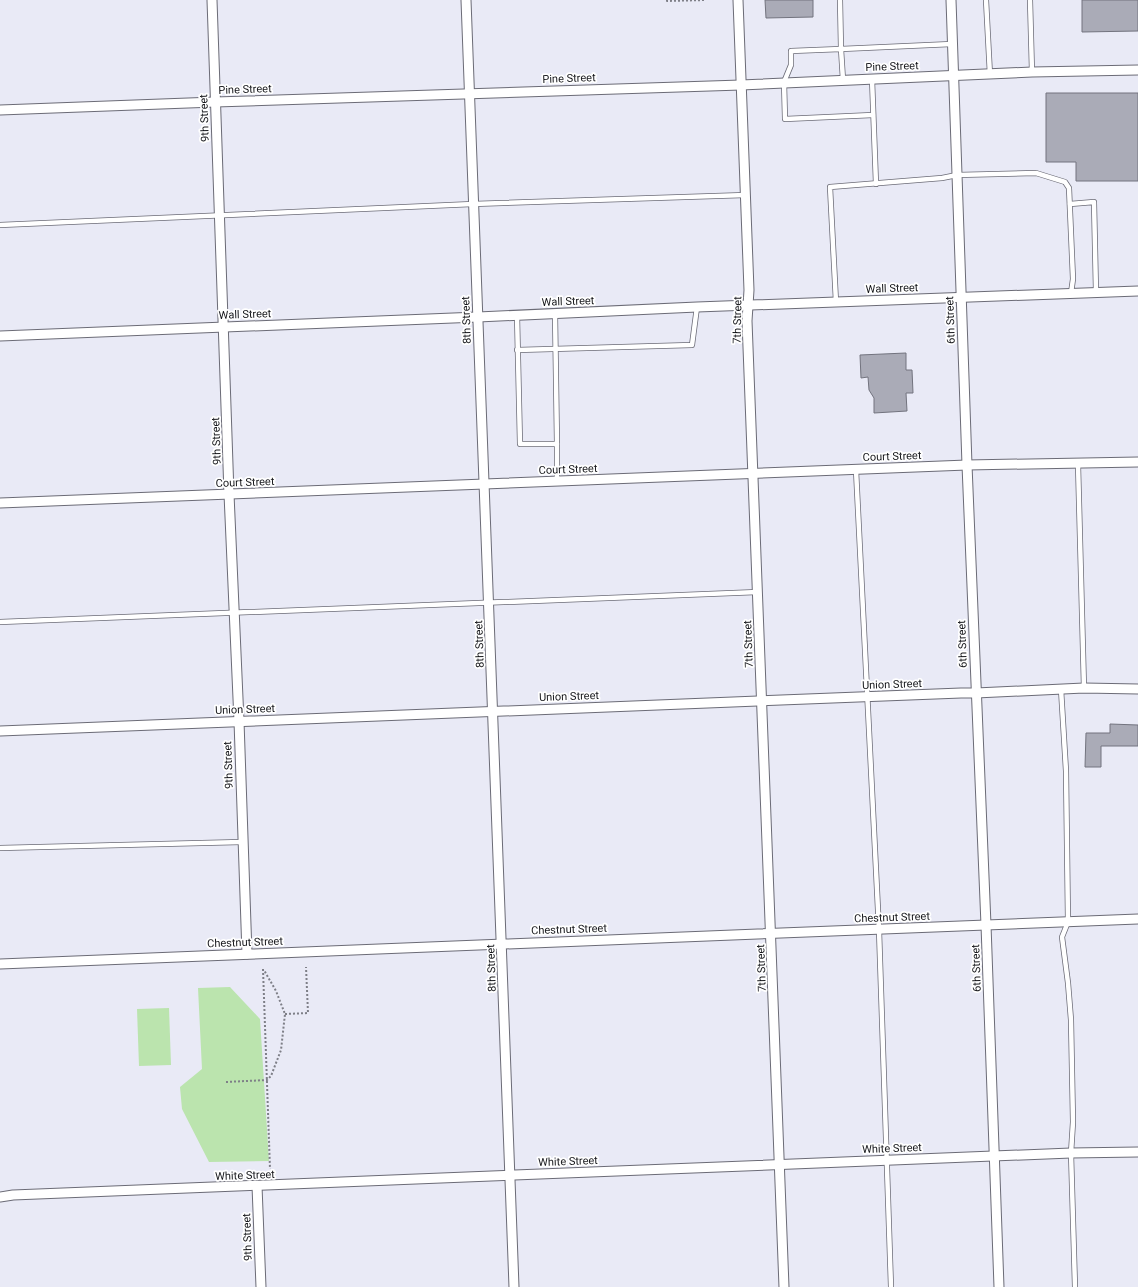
<svg xmlns="http://www.w3.org/2000/svg" width="1138" height="1287" viewBox="0 0 1138 1287" font-family="Roboto,sans-serif">
<style>
.green{fill:#bbe4ae}
.building{fill:#aaabb7;stroke:#72737e}
.lines{fill:none;stroke-linecap:round;stroke-linejoin:round}
.lane-casing{stroke:#6b6b76;stroke-width:6}
.street-casing{stroke:#6b6b76;stroke-width:11}
.path{stroke:#7e7f87;stroke-width:2;stroke-dasharray:2 2;stroke-linecap:butt}
.lane{stroke:#fff;stroke-width:4.5}
.street{stroke:#fff;stroke-width:9}
.labels{text-anchor:middle;stroke-width:3.5;stroke-linejoin:round;paint-order:stroke}
.street-label{font-size:11px;fill:#15161a;stroke:#fff}
</style>
<rect width="100%" height="100%" fill="#e9eaf6"/>
<g class="green">
<polygon points="230,987 260,1019 269,1161 209,1162 182,1109 180,1087 202,1069 198,988"/>
<polygon points="169,1008 171,1065 139,1066 137,1009"/>
</g>
<g class="building">
<polygon points="765,0 813,0 813,17 766,18"/>
<polygon points="1082,0 1138,0 1138,31 1082,32"/>
<polygon points="1046,93 1138,93 1138,181 1076,181 1076,162 1046,162"/>
<polygon points="906,353 906,370 912,370 913,393 906,393 907,411 874,413 874,398 869,390 868,377 861,378 860,355"/>
<polygon points="1110,724 1138,725 1138,746 1101,746 1101,767 1085,767 1086,733 1110,733"/>
</g>
<g class="lines">
<defs>
<g id="lane">
<polyline points="840,0 841,49 952,44"/>
<polyline points="986,0 990,75"/>
<polyline points="1030,0 1032,72"/>
<polyline points="872,79 876,184"/>
<polyline points="843,80 841,49 791,51 791,65 784,82 785,119 873,115"/>
<polyline points="1070,204 1094,202 1096,292"/>
<polyline points="0,225 473,204 746,195"/>
<polyline points="836,302 830,187 942,178 957,175 1036,173 1065,182 1069,188 1073,279 1071,293"/>
<polyline points="517,315 520,444 557,444 555,313"/>
<polyline points="517,350 692,345 697,307"/>
<polyline points="557,444 557,481"/>
<polyline points="1078,464 1084,688"/>
<polyline points="856,470 879,930 891,1287"/>
<polyline points="0,622 758,592"/>
<polyline points="1061,689 1066,771 1068,922 1062,937 1068,983 1071,1020 1073,1122 1071,1153 1075,1287"/>
<polyline points="0,848 242,842"/>
</g>
<g id="street">
<polyline points="212,0 229,494 239,721 247,954"/>
<polyline points="466,0 514,1287"/>
<polyline points="738,0 749,290 747,321 784,1287"/>
<polyline points="951,0 967,465 986,925 999,1287"/>
<polyline points="0,110 215,102 741,85 1032,72 1138,70"/>
<polyline points="0,336 478,317 697,307 1138,291"/>
<polyline points="0,503 967,465 1138,462"/>
<polyline points="0,731 961,693 976,693 1084,688 1138,689"/>
<polyline points="0,964 1138,919"/>
<polyline points="257,1186 261,1287"/>
<polyline points="0,1197 13,1195 1071,1153 1138,1152"/>
</g>
</defs>
<use href="#lane" class="lane-casing"/>
<use href="#street" class="street-casing"/>
<g class="path">
<polyline points="667,0 667,1 705,0"/>
<polyline points="263,969 270,1169"/>
<polyline points="285,1014 308,1013 306,967"/>
<polyline points="226,1082 267,1080 271,1076 281,1050 285,1014 276,991 264,970"/>
</g>
<use href="#lane" class="lane"/>
<use href="#street" class="street"/>
</g>
<g class="labels">
<g class="street-label">
<text transform="translate(892 66) rotate(-2)" y="4">Pine Street</text>
<text transform="translate(569 78) rotate(-2)" y="4">Pine Street</text>
<text transform="translate(245 89) rotate(-2)" y="4">Pine Street</text>
<text transform="translate(204 118) rotate(-92)" y="4">9th Street</text>
<text transform="translate(892 288) rotate(-2)" y="4">Wall Street</text>
<text transform="translate(568 301) rotate(-2)" y="4">Wall Street</text>
<text transform="translate(245 314) rotate(-2)" y="4">Wall Street</text>
<text transform="translate(466 320) rotate(-92)" y="4">8th Street</text>
<text transform="translate(737 320) rotate(-89)" y="4">7th Street</text>
<text transform="translate(950 320) rotate(-92)" y="4">6th Street</text>
<text transform="translate(216 441) rotate(-92)" y="4">9th Street</text>
<text transform="translate(892 456) rotate(-2)" y="4">Court Street</text>
<text transform="translate(568 469) rotate(-2)" y="4">Court Street</text>
<text transform="translate(245 482) rotate(-2)" y="4">Court Street</text>
<text transform="translate(479 644) rotate(-92)" y="4">8th Street</text>
<text transform="translate(748 644) rotate(-92)" y="4">7th Street</text>
<text transform="translate(962 644) rotate(-92)" y="4">6th Street</text>
<text transform="translate(892 684) rotate(-2)" y="4">Union Street</text>
<text transform="translate(569 696) rotate(-2)" y="4">Union Street</text>
<text transform="translate(245 709) rotate(-2)" y="4">Union Street</text>
<text transform="translate(228 765) rotate(-92)" y="4">9th Street</text>
<text transform="translate(892 917) rotate(-2)" y="4">Chestnut Street</text>
<text transform="translate(569 929) rotate(-2)" y="4">Chestnut Street</text>
<text transform="translate(245 942) rotate(-2)" y="4">Chestnut Street</text>
<text transform="translate(491 968) rotate(-92)" y="4">8th Street</text>
<text transform="translate(761 968) rotate(-92)" y="4">7th Street</text>
<text transform="translate(976 968) rotate(-92)" y="4">6th Street</text>
<text transform="translate(892 1148) rotate(-2)" y="4">White Street</text>
<text transform="translate(568 1161) rotate(-2)" y="4">White Street</text>
<text transform="translate(245 1175) rotate(-2)" y="4">White Street</text>
<text transform="translate(247 1237) rotate(-92)" y="4">9th Street</text>
</g>
</g>
</svg>
